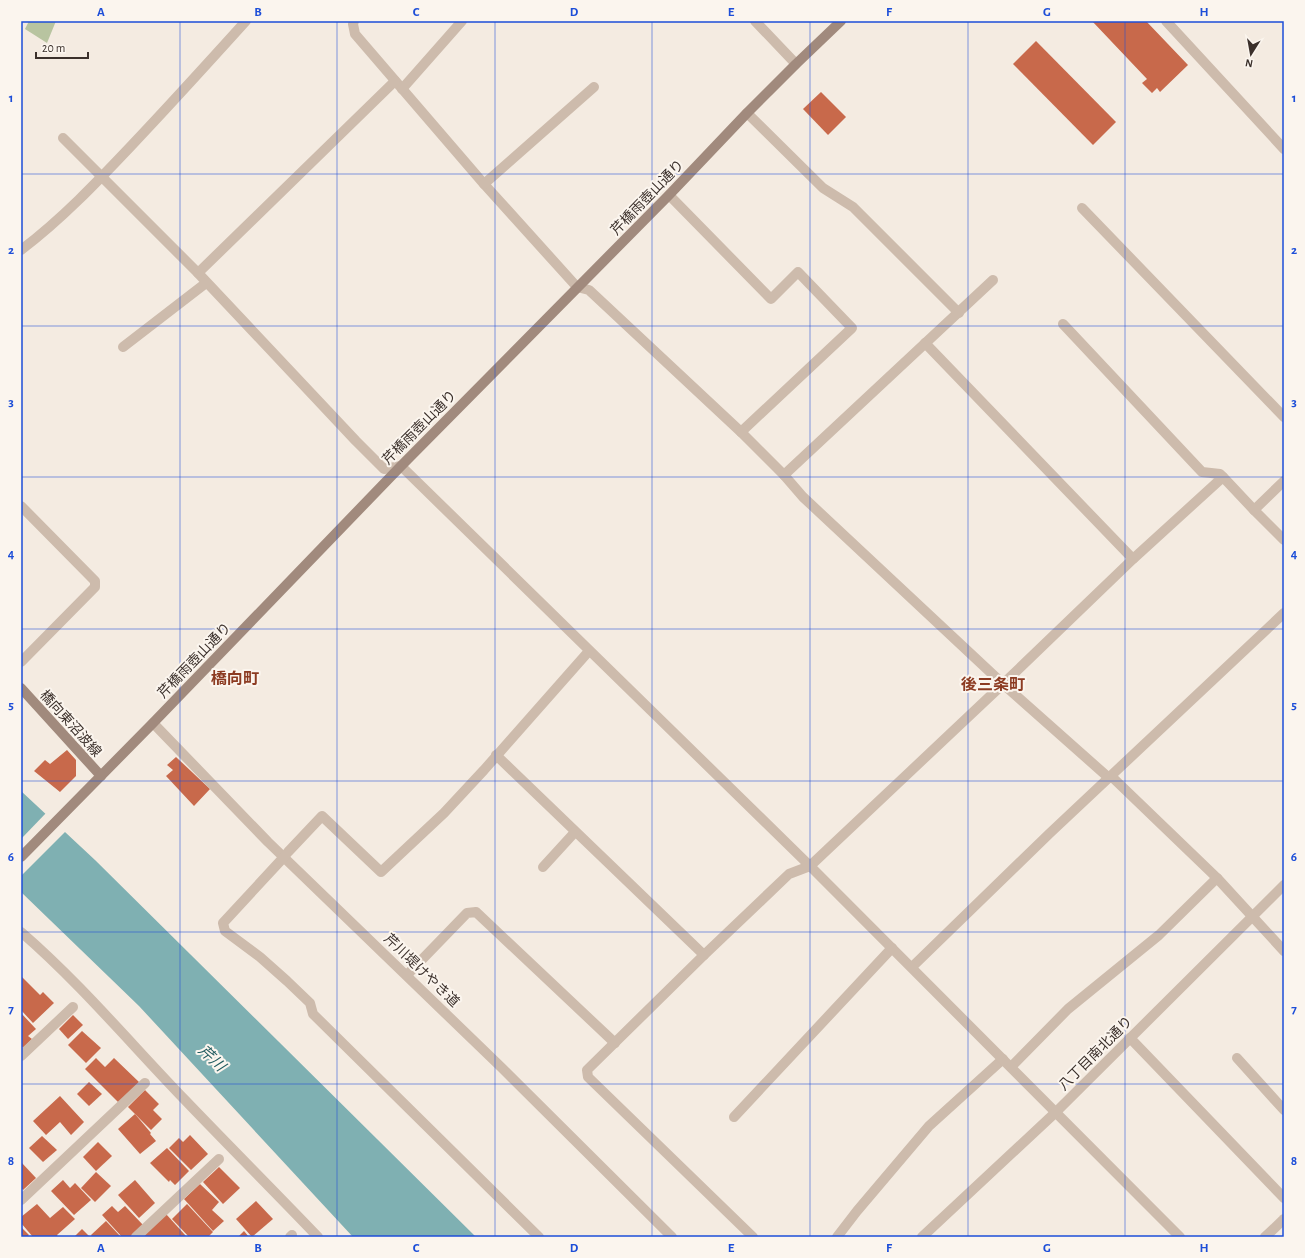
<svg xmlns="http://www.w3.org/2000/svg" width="1305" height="1258" viewBox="0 0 1305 1258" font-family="'Alegreya Sans','Noto Sans JP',sans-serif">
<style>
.green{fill:#b8c4a0}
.water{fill:#7fb0b2}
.pier{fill:#f4ebe1}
.building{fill:#c8694b}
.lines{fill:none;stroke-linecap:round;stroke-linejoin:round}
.minor{stroke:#cdbbac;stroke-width:10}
.tertiary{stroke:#cdbbac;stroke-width:10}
.secondary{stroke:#a18a7d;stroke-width:10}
.grid{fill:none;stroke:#1d4ed8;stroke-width:1;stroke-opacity:0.55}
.labels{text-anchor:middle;stroke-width:4;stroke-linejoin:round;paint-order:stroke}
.street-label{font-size:14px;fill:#3b302b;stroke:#fbf5ee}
.water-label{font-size:15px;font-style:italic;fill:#1f5a5e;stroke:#fbf5ee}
.quarter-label{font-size:16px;font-weight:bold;fill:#8c3b22;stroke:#fbf5ee}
.neatline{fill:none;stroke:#1d4ed8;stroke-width:1.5}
.grid-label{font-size:13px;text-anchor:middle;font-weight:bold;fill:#1d4ed8}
</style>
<rect width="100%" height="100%" fill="#f4ebe1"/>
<polygon class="green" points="29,21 56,21 47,43 25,29"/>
<polygon class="water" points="21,791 95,860 476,1237 353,1237 139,1006 21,892"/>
<polygon class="pier" points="47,812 66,831 21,876 21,839"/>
<g class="building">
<polygon points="1092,21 1146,21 1188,65 1160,92 1157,88 1152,93 1142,83 1147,79"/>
<polygon points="1036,41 1116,122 1093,145 1013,64"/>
<polygon points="821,92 846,117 828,135 803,109"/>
<polygon points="67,750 76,760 76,776 60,792 34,771 45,760 50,764"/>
<polygon points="176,757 210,789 194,806 166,776 173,770 167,765"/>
<polygon points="22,977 40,995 43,992 54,1003 33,1023 21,1010 21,978"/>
<polygon points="21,1013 36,1029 28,1036 32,1039 23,1048 21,1045"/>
<polygon points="73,1015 83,1025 68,1039 59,1029"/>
<polygon points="82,1031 101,1048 86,1063 68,1045"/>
<polygon points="96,1058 105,1067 114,1058 139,1082 138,1086 120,1104 85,1069"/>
<polygon points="89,1082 102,1094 89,1106 77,1094"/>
<polygon points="145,1090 159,1104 153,1110 162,1119 151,1130 128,1107"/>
<polygon points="60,1096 84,1122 71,1135 60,1122 46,1135 33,1121"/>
<polygon points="135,1114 151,1133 150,1134 156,1141 140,1154 118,1129"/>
<polygon points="190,1135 208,1154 191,1170 169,1148 179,1138 183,1142"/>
<polygon points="42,1136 57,1150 43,1162 29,1148"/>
<polygon points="98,1142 112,1156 96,1171 83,1157"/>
<polygon points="167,1148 189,1171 175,1185 170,1180 169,1182 150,1163"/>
<polygon points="21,1162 36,1178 23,1190 21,1187"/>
<polygon points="219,1167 240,1188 223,1204 203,1182"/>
<polygon points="96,1172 111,1186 95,1202 81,1188"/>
<polygon points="63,1180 70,1188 75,1183 91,1200 74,1215 51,1191"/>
<polygon points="135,1180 155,1203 139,1218 118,1195"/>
<polygon points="200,1184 219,1202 212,1210 224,1221 213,1231 184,1199"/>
<polygon points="256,1201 273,1219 252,1237 236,1219"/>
<polygon points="37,1204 50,1218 63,1207 75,1219 57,1235 58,1237 33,1237 21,1223 21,1217"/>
<polygon points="187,1204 213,1232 208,1237 189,1237 172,1219"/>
<polygon points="112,1206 118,1212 125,1206 143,1225 130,1237 122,1237 102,1215"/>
<polygon points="166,1214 186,1236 185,1237 142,1237"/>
<polygon points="106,1221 121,1237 92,1237 91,1235"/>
<polygon points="21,1227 29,1235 27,1237 21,1237"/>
<polygon points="82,1229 90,1237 74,1237"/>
<polygon points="244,1231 249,1237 238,1237"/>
</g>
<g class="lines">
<g class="minor">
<polyline points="354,21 353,24 355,34 484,184 577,287 589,290 741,432 784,475 803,497 1003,684 1109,778"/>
<polyline points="755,21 796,64"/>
<polyline points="1166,21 1284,149"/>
<polyline points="402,89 462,21"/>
<polyline points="747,113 823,188 853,207 959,313"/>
<polyline points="63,138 198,273 356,441 384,469 401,466"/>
<polyline points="484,184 594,87"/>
<polyline points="669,195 771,299 798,272 852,328 741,432"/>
<polyline points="1082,208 1284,417"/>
<path d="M 21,250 C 62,219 97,182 132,145 C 171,104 208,63 246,21"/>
<polyline points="198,273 395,81"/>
<polyline points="925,343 1133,559"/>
<polyline points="123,347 206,283"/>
<polyline points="784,475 993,280"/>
<polyline points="1223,477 1254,510"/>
<polyline points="1284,481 1254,510 1284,540"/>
<polyline points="21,506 95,581 95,587 21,662"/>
<polyline points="153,723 268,842 502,1068 672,1237"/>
<polyline points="496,755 704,955"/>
<polyline points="1111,776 1217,878 1284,951"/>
<polyline points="543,867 575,832"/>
<path d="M 21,932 C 80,983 131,1044 185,1100 C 229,1146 274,1191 318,1237"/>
<polyline points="912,967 1050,833 1284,613"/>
<polyline points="407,975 467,913 476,912 615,1043"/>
<polyline points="1130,1038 1284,1198"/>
<polyline points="21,1056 73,1007"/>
<polyline points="1237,1058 1284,1110"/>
<polyline points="1011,1067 1068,1009 1159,935 1217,878"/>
<polyline points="734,1117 892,948"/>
<polyline points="21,1200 145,1083"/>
<polyline points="136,1237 219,1159"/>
<polyline points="290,1237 292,1235"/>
<polyline points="539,1237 313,1014 310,1003 287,981 260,957 225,931 223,923 284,857 288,852 322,816 381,872 444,813 484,770 589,651"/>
<polyline points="753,1237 588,1077 587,1070 704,955 789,874 810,866 1003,684 1133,559 1223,477 1220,474 1202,472 1063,324"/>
<polyline points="837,1237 857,1211 929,1126 1003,1059"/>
<polyline points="1265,1237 1284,1219"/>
</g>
<g class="tertiary">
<polyline points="401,466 810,866 1180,1237"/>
<polyline points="922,1237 1056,1112 1284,885"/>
</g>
<g class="secondary">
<polyline points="21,688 101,776"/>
<polyline points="21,857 153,723 401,466 669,195 747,113 796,64 841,21"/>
</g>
</g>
<path class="grid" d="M 180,21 L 180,1237M 337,21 L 337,1237M 495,21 L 495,1237M 652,21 L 652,1237M 810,21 L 810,1237M 968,21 L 968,1237M 1125,21 L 1125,1237M 21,174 L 1284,174M 21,326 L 1284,326M 21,477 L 1284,477M 21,629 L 1284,629M 21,781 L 1284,781M 21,932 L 1284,932M 21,1084 L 1284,1084"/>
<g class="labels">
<g class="street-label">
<text transform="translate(647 197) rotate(-46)" y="5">芹橋雨壺山通り</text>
<text transform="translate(419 427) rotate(-45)" y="5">芹橋雨壺山通り</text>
<text transform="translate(194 660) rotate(-46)" y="5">芹橋雨壺山通り</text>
<text transform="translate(71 723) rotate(48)" y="5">橋向東沼波線</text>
<text transform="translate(422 970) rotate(44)" y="5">芹川堤けやき道</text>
<text transform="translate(1095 1053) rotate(-45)" y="5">八丁目南北通り</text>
</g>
<g class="water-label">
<text transform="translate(212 1058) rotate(43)" y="5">芹川</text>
</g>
<g class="quarter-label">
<text x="235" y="684">橋向町</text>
<text x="993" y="690">後三条町</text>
</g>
</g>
<rect width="1305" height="1258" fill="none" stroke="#fbf5ee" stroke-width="44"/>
<g transform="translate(1251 54) rotate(191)" stroke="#fbf5ee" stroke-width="3" paint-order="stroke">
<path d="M0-3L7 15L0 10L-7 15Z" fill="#3b302b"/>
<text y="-6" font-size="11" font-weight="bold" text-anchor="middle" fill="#3b302b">N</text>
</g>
<path d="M36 52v6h52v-6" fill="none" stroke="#3b302b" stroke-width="2"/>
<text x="42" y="52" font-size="12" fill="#3b302b" stroke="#fbf5ee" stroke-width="3" paint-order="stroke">20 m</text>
<rect x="22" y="22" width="1261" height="1214" class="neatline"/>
<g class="grid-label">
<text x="101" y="16">A</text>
<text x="258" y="16">B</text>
<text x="416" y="16">C</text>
<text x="574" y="16">D</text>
<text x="731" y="16">E</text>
<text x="889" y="16">F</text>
<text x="1047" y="16">G</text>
<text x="1204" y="16">H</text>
<text x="11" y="102">1</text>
<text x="1294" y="102">1</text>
<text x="11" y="254">2</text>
<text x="1294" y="254">2</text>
<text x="11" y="406">3</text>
<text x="1294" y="406">3</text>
<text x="11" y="558">4</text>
<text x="1294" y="558">4</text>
<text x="11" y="709">5</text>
<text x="1294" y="709">5</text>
<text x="11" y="861">6</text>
<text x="1294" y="861">6</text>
<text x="11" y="1013">7</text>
<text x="1294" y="1013">7</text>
<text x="11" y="1165">8</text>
<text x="1294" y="1165">8</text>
<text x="101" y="1252">A</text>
<text x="258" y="1252">B</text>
<text x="416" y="1252">C</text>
<text x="574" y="1252">D</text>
<text x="731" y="1252">E</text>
<text x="889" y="1252">F</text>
<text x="1047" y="1252">G</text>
<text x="1204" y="1252">H</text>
</g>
</svg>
